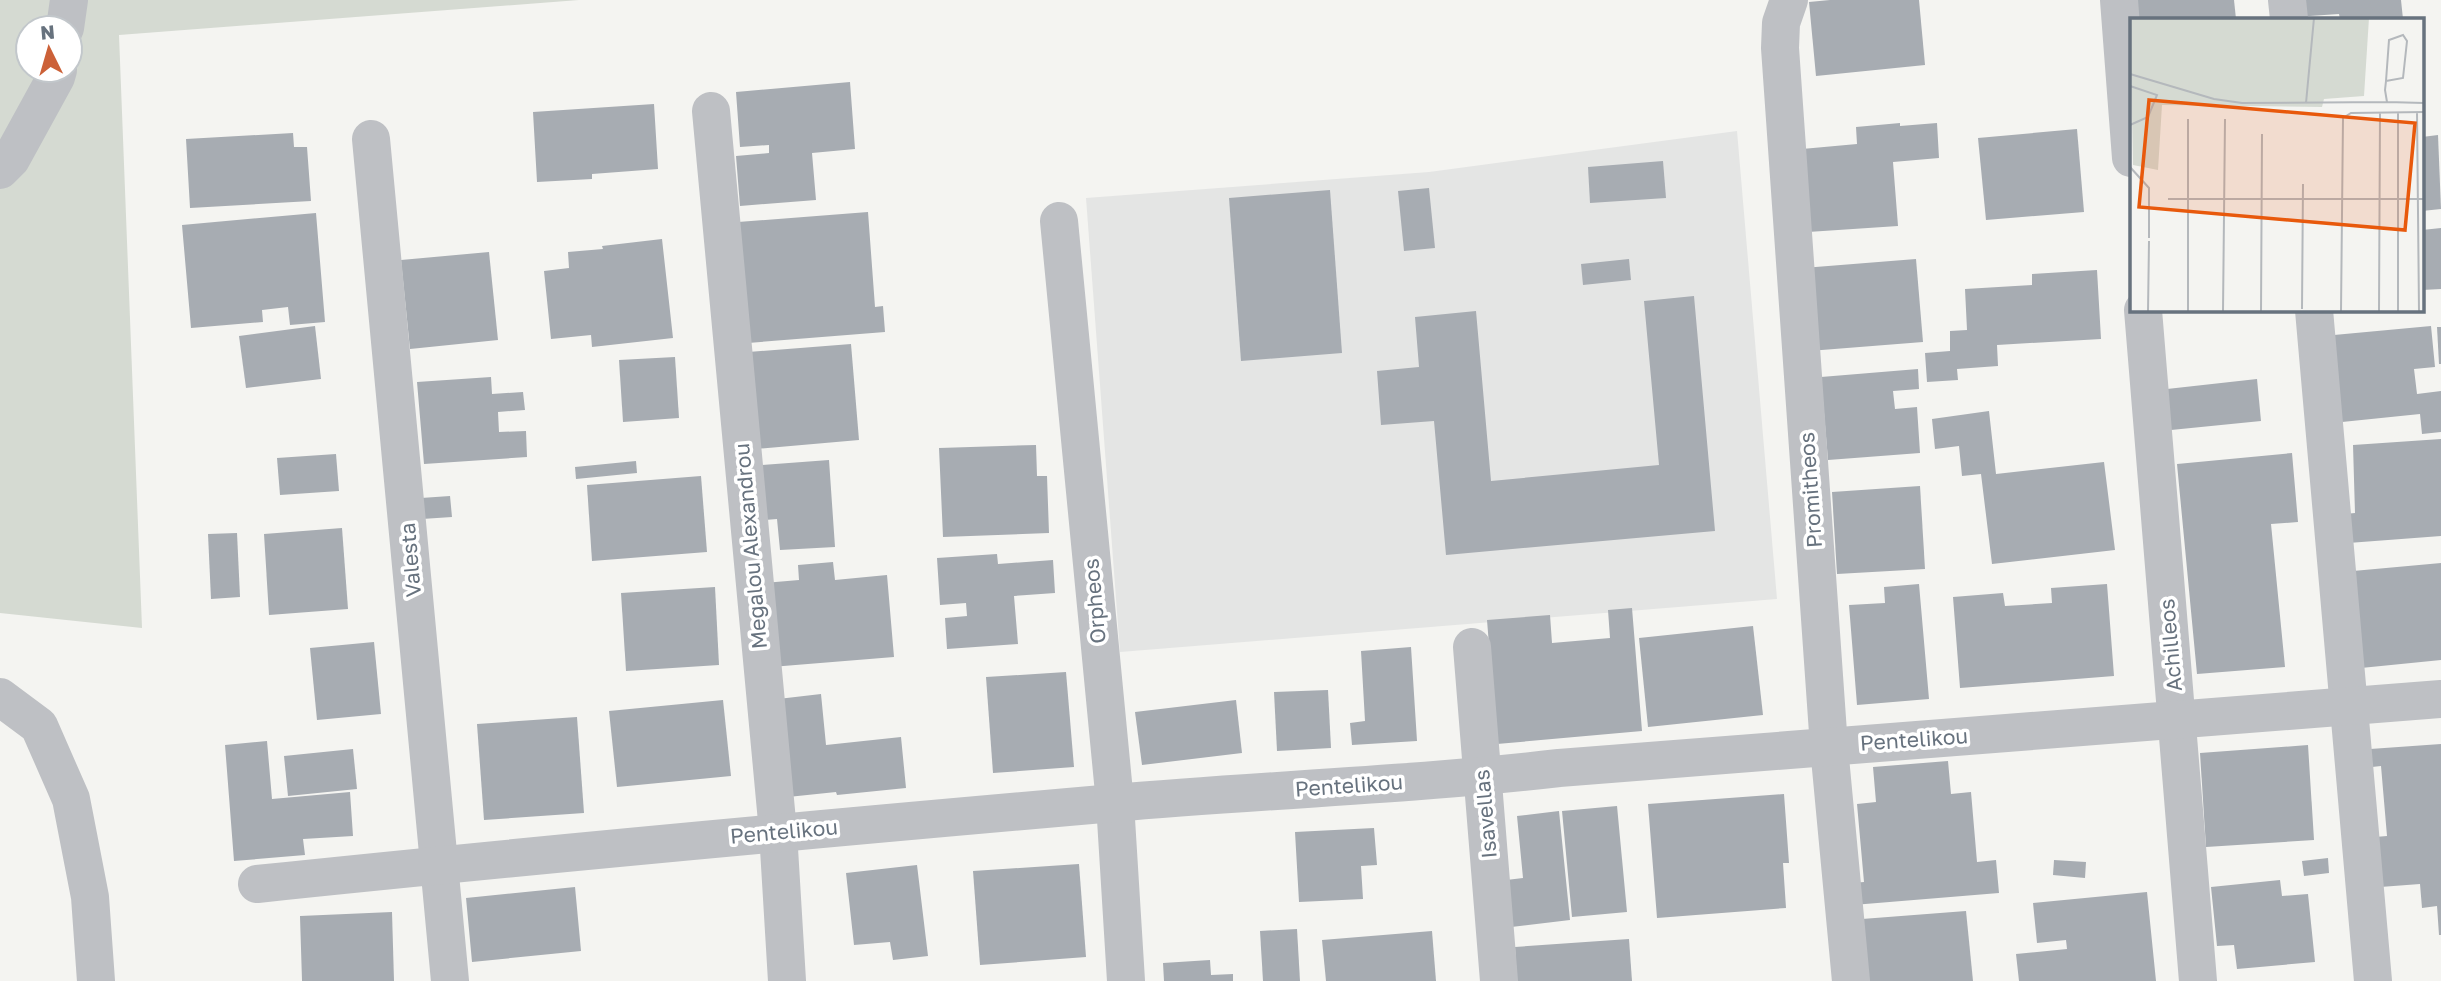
<svg xmlns="http://www.w3.org/2000/svg" width="2441" height="981" viewBox="0 0 2441 981" font-family="'Golos Text',sans-serif">
<style>
.built{fill:#e4e5e4}
.green{fill:#d5dad2;fill-rule:evenodd}
.building{fill:#a7acb2}
.lines{fill:none;stroke-linecap:round;stroke-linejoin:round}
.minor{stroke:#bec0c4;stroke-width:38}
.labels{text-anchor:middle;stroke-width:7;stroke-linejoin:round;paint-order:stroke}
.street-label{font-size:21px;fill:#67727e;stroke:#fff}
.inset-road{fill:none;stroke:#b4b8bc;stroke-width:2}
.view{fill:#e8590c;fill-opacity:0.15;stroke:#e8590c;stroke-width:3.5}
.inset-edge{fill:none;stroke:#67727e;stroke-width:3.5}
</style>
<rect width="100%" height="100%" fill="#f4f4f1"/>
<polygon class="built" points="1737,131 1777,599 1120,652 1086,198 1429,172"/>
<path class="green" d="M 0,0 L 579,0 L 119,35 L 142,628 L 0,613 ZM 28,28 L 70,28 L 70,70 L 28,70 Z"/>
<g class="building">
<polygon points="1830,0 1919,0 1925,65 1816,76 1809,2"/>
<polygon points="2135,0 2234,0 2236,19 2137,19"/>
<polygon points="2294,0 2401,0 2403,19 2340,19 2339,14 2295,17"/>
<polygon points="850,82 855,149 812,153 816,200 740,206 736,156 769,153 769,145 740,147 736,92"/>
<polygon points="654,104 658,169 592,174 592,179 537,182 533,112"/>
<polygon points="1900,123 1900,126 1937,123 1939,158 1893,162 1898,226 1808,232 1802,149 1857,144 1856,127"/>
<polygon points="2077,129 2084,212 1986,220 1978,138"/>
<polygon points="293,133 294,147 307,147 311,201 190,208 186,139"/>
<polygon points="2438,135 2441,209 2422,211 2422,137"/>
<polygon points="1663,161 1666,198 1590,203 1588,167"/>
<polygon points="1429,188 1435,248 1404,251 1398,191"/>
<polygon points="1330,190 1342,353 1241,361 1229,198"/>
<polygon points="868,212 875,307 883,306 885,332 735,344 725,223"/>
<polygon points="316,213 325,322 290,325 288,307 262,310 263,322 191,328 182,225"/>
<polygon points="2441,228 2441,289 2422,290 2422,230"/>
<polygon points="662,239 673,338 592,347 591,335 551,339 544,271 569,268 568,252 603,249 602,246"/>
<polygon points="489,252 498,340 410,349 401,260"/>
<polygon points="1629,259 1631,280 1583,285 1581,264"/>
<polygon points="1916,259 1923,342 1809,351 1803,268"/>
<polygon points="2097,270 2101,339 1997,345 1998,366 1957,369 1958,380 1927,382 1925,353 1950,351 1950,331 1967,330 1965,289 2032,285 2032,274"/>
<polygon points="1694,296 1715,531 1446,555 1434,421 1381,425 1377,371 1419,367 1415,317 1476,311 1491,481 1659,465 1644,301"/>
<polygon points="315,326 321,379 246,388 239,336"/>
<polygon points="2431,326 2435,367 2414,369 2417,394 2441,391 2441,432 2422,434 2420,414 2342,422 2334,335"/>
<polygon points="2437,327 2441,327 2441,364 2439,364"/>
<polygon points="851,344 859,440 745,450 736,353"/>
<polygon points="675,357 679,418 623,422 619,360"/>
<polygon points="1918,369 1919,389 1893,391 1895,409 1917,407 1920,453 1828,460 1821,377"/>
<polygon points="491,377 492,394 523,392 525,410 498,412 499,432 526,431 527,457 424,464 417,382"/>
<polygon points="2257,379 2261,421 2171,430 2167,389"/>
<polygon points="1989,411 1996,474 2104,462 2115,550 1992,564 1981,474 1962,476 1959,446 1935,449 1932,419"/>
<polygon points="2441,439 2441,536 2335,544 2333,515 2355,513 2353,445"/>
<polygon points="1036,445 1037,476 1047,476 1049,533 943,537 939,448"/>
<polygon points="2292,453 2298,522 2271,524 2285,667 2197,674 2177,464"/>
<polygon points="336,454 339,491 280,495 277,458"/>
<polygon points="829,460 835,547 780,550 777,519 765,520 761,465"/>
<polygon points="636,461 637,473 576,479 575,467"/>
<polygon points="701,476 707,552 592,561 587,485"/>
<polygon points="1920,486 1925,569 1837,574 1832,492"/>
<polygon points="450,496 452,517 422,519 421,498"/>
<polygon points="342,528 348,609 269,615 264,534"/>
<polygon points="237,533 240,597 211,599 208,534"/>
<polygon points="997,554 998,564 1053,560 1055,593 1014,596 1018,644 947,649 945,618 967,616 966,603 940,605 937,558"/>
<polygon points="833,562 835,580 887,575 894,657 771,667 764,583 799,580 798,565"/>
<polygon points="2441,563 2441,660 2351,669 2342,572"/>
<polygon points="1919,584 1929,699 1857,705 1849,605 1885,603 1884,587"/>
<polygon points="2107,584 2114,676 1960,688 1953,597 2003,593 2005,606 2052,603 2051,588"/>
<polygon points="715,587 719,665 626,671 621,593"/>
<polygon points="1632,608 1642,731 1497,744 1487,620 1550,615 1552,643 1610,638 1608,610"/>
<polygon points="1753,626 1763,715 1648,727 1639,638"/>
<polygon points="374,642 381,714 317,720 310,648"/>
<polygon points="1411,647 1417,741 1352,745 1350,723 1365,721 1361,651"/>
<polygon points="1066,672 1074,767 993,773 986,677"/>
<polygon points="1328,690 1331,748 1277,751 1274,692"/>
<polygon points="821,694 826,745 901,737 906,788 837,795 836,792 788,797 778,699"/>
<polygon points="723,700 731,776 617,787 609,711"/>
<polygon points="1236,700 1242,753 1142,765 1135,712"/>
<polygon points="577,717 584,813 484,820 477,724"/>
<polygon points="267,741 272,799 350,792 353,836 303,839 305,855 234,861 225,745"/>
<polygon points="2441,744 2441,935 2439,935 2437,906 2422,908 2420,884 2367,888 2363,838 2387,836 2381,766 2372,767 2356,750"/>
<polygon points="2308,745 2314,840 2206,847 2200,753"/>
<polygon points="353,749 357,789 288,796 284,756"/>
<polygon points="1948,761 1951,794 1971,792 1977,862 1996,860 1999,893 1853,905 1851,883 1864,882 1857,804 1876,802 1873,767"/>
<polygon points="1784,794 1789,863 1783,863 1786,908 1657,918 1648,804"/>
<polygon points="1617,806 1627,912 1572,917 1562,811"/>
<polygon points="1559,811 1570,920 1503,928 1498,881 1523,878 1517,816"/>
<polygon points="1374,828 1377,865 1361,866 1363,899 1299,902 1295,832"/>
<polygon points="2328,858 2329,873 2304,876 2302,861"/>
<polygon points="2054,860 2086,862 2085,878 2053,875"/>
<polygon points="1079,864 1086,957 980,965 973,871"/>
<polygon points="917,865 928,956 893,960 890,942 854,945 846,873"/>
<polygon points="2280,880 2282,896 2308,894 2315,962 2237,969 2234,945 2217,946 2211,887"/>
<polygon points="575,887 581,951 472,962 466,898"/>
<polygon points="2147,892 2156,981 2019,981 2016,954 2067,949 2066,940 2037,943 2033,903"/>
<polygon points="1966,911 1973,981 1867,981 1862,919"/>
<polygon points="392,912 394,981 302,981 300,916"/>
<polygon points="1297,929 1300,981 1263,981 1260,931"/>
<polygon points="1432,931 1436,981 1326,981 1322,940"/>
<polygon points="1629,939 1632,981 1517,981 1515,947"/>
<polygon points="1210,960 1211,975 1233,974 1233,981 1164,981 1163,963"/>
</g>
<g class="lines">
<g class="minor">
<polyline points="1789,0 1781,23 1780,48 1829,747 1851,981"/>
<polyline points="2119,0 2131,158"/>
<polyline points="2287,0 2289,19"/>
<polyline points="65,28 69,0"/>
<polyline points="711,111 778,832 787,981"/>
<polyline points="371,139 450,981"/>
<polyline points="0,170 11,159 56,77 58,70"/>
<polyline points="1059,221 1115,803 1126,981"/>
<polyline points="2143,310 2198,981"/>
<polyline points="2314,310 2373,981"/>
<polyline points="1472,647 1499,981"/>
<polyline points="0,697 39,726 71,799 90,897 96,981"/>
<path d="M 257,884 C 543,854 828,828 1114,803 C 1262,790 1411,785 1559,768 L 2441,699"/>
</g>
</g>
<g class="labels">
<g class="street-label">
<text transform="translate(1811 490) rotate(-94)" y="7">Promitheos</text>
<text transform="translate(751 546) rotate(-95)" y="7">Megalou Alexandrou</text>
<text transform="translate(411 560) rotate(-95)" y="7">Valesta</text>
<text transform="translate(1095 601) rotate(-95)" y="7">Orpheos</text>
<text transform="translate(2171 645) rotate(-95)" y="7">Achilleos</text>
<text transform="translate(1914 740) rotate(-4)" y="7">Pentelikou</text>
<text transform="translate(1349 786) rotate(-4)" y="7">Pentelikou</text>
<text transform="translate(1486 814) rotate(-95)" y="7">Isavellas</text>
<text transform="translate(784 832) rotate(-5)" y="7">Pentelikou</text>
</g>
</g>
<g transform="translate(2130 18)">
<rect width="294" height="294" fill="#f4f4f1"/>
<path d="M 0,0 L 239,0 L 234,78 L 194,81 L 192,89 L 32,87 L 28,152 L 3,147 Z" fill="#d5dad2"/>
<path class="inset-road" d="M 0,56 L 84,81 L 112,85 L 257,84M 256,63 L 273,60 L 277,23 L 273,17 L 259,22 L 256,63 L 255,72 L 257,84M 0,68 L 27,77 L 18,99 L 0,107M 257,84 L 294,85M 176,85 L 184,0M 268,94 L 268,294M 287,94 L 289,293M 58,101 L 58,294M 0,149 L 19,170 L 19,220M 38,181 L 294,181M 172,291 L 173,166M 211,293 L 213,100 L 221,95 L 294,94M 18,294 L 19,223M 93,294 L 95,101M 131,294 L 132,116M 149,294 L 215,294M 249,294 L 250,95"/>
<path class="view" d="M 19,82 L 285,105 L 275,212 L 9,189 Z"/>
<rect width="294" height="294" class="inset-edge"/>
</g>
<g transform="translate(49 49) rotate(355)"><circle r="33" fill="#ffffff" stroke="#c2c7cb" stroke-width="2"/>
<path d="M0-5L12 26L0 18L-12 26Z" fill="#cc6138"/>
<text y="-10" font-size="19" font-weight="bold" text-anchor="middle" fill="#67727e">N</text>
</g>
</svg>
